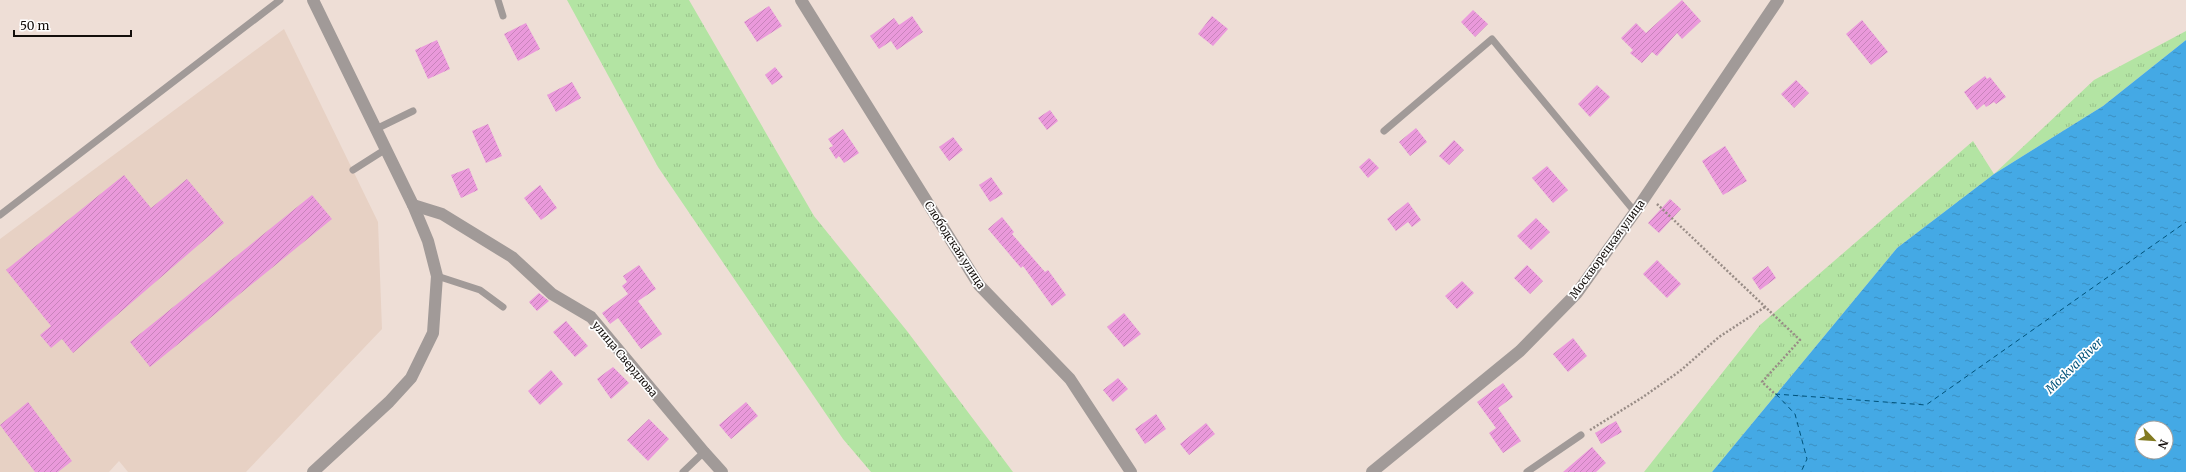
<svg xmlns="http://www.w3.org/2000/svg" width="2186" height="472" viewBox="0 0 2186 472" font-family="Merriweather,serif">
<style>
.built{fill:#e7d1c4}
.grass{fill:url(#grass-tufts)}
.water{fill:url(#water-ripples);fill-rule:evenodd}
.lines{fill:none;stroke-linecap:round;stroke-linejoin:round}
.ferry{stroke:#00527a;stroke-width:1;stroke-dasharray:5 4;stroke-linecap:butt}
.building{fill:url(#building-hatch)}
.path{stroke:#988c86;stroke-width:2.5;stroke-dasharray:2 2;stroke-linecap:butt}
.lane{stroke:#a19a98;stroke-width:7}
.street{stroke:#a19a98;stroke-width:12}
.labels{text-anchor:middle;stroke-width:3.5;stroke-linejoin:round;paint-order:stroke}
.street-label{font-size:11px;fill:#130e0b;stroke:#fff}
.water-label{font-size:12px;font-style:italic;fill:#00527a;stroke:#fff}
</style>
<defs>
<pattern id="grass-tufts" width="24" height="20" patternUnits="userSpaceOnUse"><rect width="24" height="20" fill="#b3e4a3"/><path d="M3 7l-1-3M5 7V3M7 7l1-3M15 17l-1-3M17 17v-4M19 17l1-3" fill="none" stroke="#99c28b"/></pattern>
<pattern id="water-ripples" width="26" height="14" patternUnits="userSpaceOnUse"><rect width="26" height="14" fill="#44a9e5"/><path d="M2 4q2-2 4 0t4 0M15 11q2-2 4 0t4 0" fill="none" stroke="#3b90c3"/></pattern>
<pattern id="building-hatch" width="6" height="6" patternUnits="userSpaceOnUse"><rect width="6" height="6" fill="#ea99db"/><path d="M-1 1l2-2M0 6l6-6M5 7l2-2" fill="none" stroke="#c883bb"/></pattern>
</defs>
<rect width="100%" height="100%" fill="#eeded6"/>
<polygon class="built" points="284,29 378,222 382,329 246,472 128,472 119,461 109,472 0,472 0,239"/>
<g class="grass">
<polygon points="567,0 689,0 814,216 907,331 1013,472 871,472 843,439 658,167"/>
<polygon points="2186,31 2186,40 2103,106 1994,174 1897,248 1712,472 1644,472 1760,325 1973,141 1994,174 2094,80"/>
</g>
<path class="water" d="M 2186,40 L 2186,472 L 1712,472 L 1897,248 L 1994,174 L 2103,106 ZM 2142,428 L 2166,428 L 2166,452 L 2142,452 Z"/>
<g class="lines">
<g class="ferry">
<polyline points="1775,394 1926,405 2186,222"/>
<polyline points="1776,394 1795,414 1807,459 1801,472"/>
</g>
</g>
<g class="building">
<polygon points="1682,0 1701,21 1682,39 1677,33 1657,56 1652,52 1642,63 1630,53 1633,50 1621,38 1636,23 1646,33"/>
<polygon points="769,6 782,26 757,42 744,22"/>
<polygon points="1473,10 1488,24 1475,37 1461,22"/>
<polygon points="912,16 923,32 897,50 891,41 879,49 870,36 894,18 899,25"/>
<polygon points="1212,16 1228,29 1213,46 1198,34"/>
<polygon points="1862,20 1888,52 1871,65 1846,34"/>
<polygon points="526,23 540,49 518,61 504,34"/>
<polygon points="437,40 450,69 428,79 415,50"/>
<polygon points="775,67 783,77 772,85 765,75"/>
<polygon points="1985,76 1987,79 1990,77 2006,97 1996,104 1994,102 1986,107 1984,104 1977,110 1964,92"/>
<polygon points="1796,80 1809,93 1794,108 1781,94"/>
<polygon points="572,82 581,98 556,112 547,95"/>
<polygon points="1597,85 1610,97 1590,117 1578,104"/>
<polygon points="1050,110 1058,121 1047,130 1038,118"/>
<polygon points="488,124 502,156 486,163 472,131"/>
<polygon points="1416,128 1427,142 1410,156 1399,142"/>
<polygon points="843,129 859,153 844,163 839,156 836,159 829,148 833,146 828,139"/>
<polygon points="953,137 963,150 949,161 939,147"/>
<polygon points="1454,140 1464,150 1449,165 1439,156"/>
<polygon points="1725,146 1747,181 1723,195 1702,161"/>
<polygon points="1369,158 1379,168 1368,178 1359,167"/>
<polygon points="1547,166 1568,190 1553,203 1532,178"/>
<polygon points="469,168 478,190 461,198 451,175"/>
<polygon points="124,175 151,208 187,179 224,223 73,353 62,339 51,348 40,335 51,326 6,270"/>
<polygon points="991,177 1003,194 990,202 979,185"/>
<polygon points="540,185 557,208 541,220 524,198"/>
<polygon points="312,195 332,219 150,367 130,342"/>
<polygon points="1670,199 1681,209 1659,233 1648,223"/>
<polygon points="1408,202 1421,220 1412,227 1408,222 1396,231 1387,219"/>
<polygon points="1002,217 1014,232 1012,234 1045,272 1048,270 1066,295 1052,306 1023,266 1021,268 988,229"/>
<polygon points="1536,218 1550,232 1531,250 1517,236"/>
<polygon points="1657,260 1681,284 1667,298 1643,274"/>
<polygon points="639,265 656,289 638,301 662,334 641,349 618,318 610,324 602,313 628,294 622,286 627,282 623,276"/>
<polygon points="1527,265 1543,281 1530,294 1514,278"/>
<polygon points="1768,266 1776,278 1760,290 1752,278"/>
<polygon points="1462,281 1474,293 1457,309 1445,296"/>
<polygon points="539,293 549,301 537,311 529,302"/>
<polygon points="1124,313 1141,334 1124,347 1107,327"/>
<polygon points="566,321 588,346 575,357 553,332"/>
<polygon points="1573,338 1587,356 1568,372 1553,354"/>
<polygon points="613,367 629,383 611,399 597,379"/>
<polygon points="551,370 563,384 540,405 528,391"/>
<polygon points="1118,378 1128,389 1113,402 1103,390"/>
<polygon points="1503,383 1513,397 1498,408 1521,441 1503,453 1489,433 1496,428 1477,402"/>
<polygon points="28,402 72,461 58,472 35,472 0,425"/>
<polygon points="746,402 758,416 731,439 719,425"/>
<polygon points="1156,414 1166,429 1145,444 1135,429"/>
<polygon points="649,419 669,439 648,461 627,440"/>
<polygon points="1616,421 1622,432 1601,444 1595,433"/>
<polygon points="1206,423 1215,434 1189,455 1180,444"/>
<polygon points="1592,447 1606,463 1596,472 1563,472"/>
</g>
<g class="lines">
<g class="path">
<polyline points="1657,204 1800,340 1762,382 1775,394"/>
<polyline points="1590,430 1643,397 1680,371 1719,337 1765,307"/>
</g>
<g class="lane">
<polyline points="498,0 503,16"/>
<polyline points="376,129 413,111"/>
<polyline points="1384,131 1492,39 1635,212"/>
<polyline points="353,170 386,149"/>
<polyline points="0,215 280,0"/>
<polyline points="437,276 480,290 503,307"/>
<polyline points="683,472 704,452"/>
<polyline points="1527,472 1581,435"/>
</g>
<g class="street">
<polyline points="313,0 413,205 428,241 437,276 433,333 411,378 389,402 313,472"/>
<polyline points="801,0 979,285 1070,379 1131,472"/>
<polyline points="413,205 442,214 512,257 552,294 591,317 704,452 722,472"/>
<polyline points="1372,472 1520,351 1577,293 1635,212 1778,0"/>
</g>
</g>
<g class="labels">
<g class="street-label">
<text transform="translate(955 245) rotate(57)" y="4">Слободская улица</text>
<text transform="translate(1607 249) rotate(-54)" y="4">Москворецкая улица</text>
<text transform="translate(625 359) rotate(50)" y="4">улица Свердлова</text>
</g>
<g class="water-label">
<text transform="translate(2074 366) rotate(-44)" y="4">Moskva River</text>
</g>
</g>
<g transform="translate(2154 440) rotate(115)"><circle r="19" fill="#ffffff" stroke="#a19f9d"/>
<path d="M0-3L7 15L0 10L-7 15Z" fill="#837b21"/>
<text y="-6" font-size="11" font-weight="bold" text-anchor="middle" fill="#130e0b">N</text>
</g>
<path d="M14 30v6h117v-6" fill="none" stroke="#130e0b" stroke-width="2"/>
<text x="20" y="30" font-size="12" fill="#130e0b" stroke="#ffffff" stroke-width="3" paint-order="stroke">50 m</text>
</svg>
